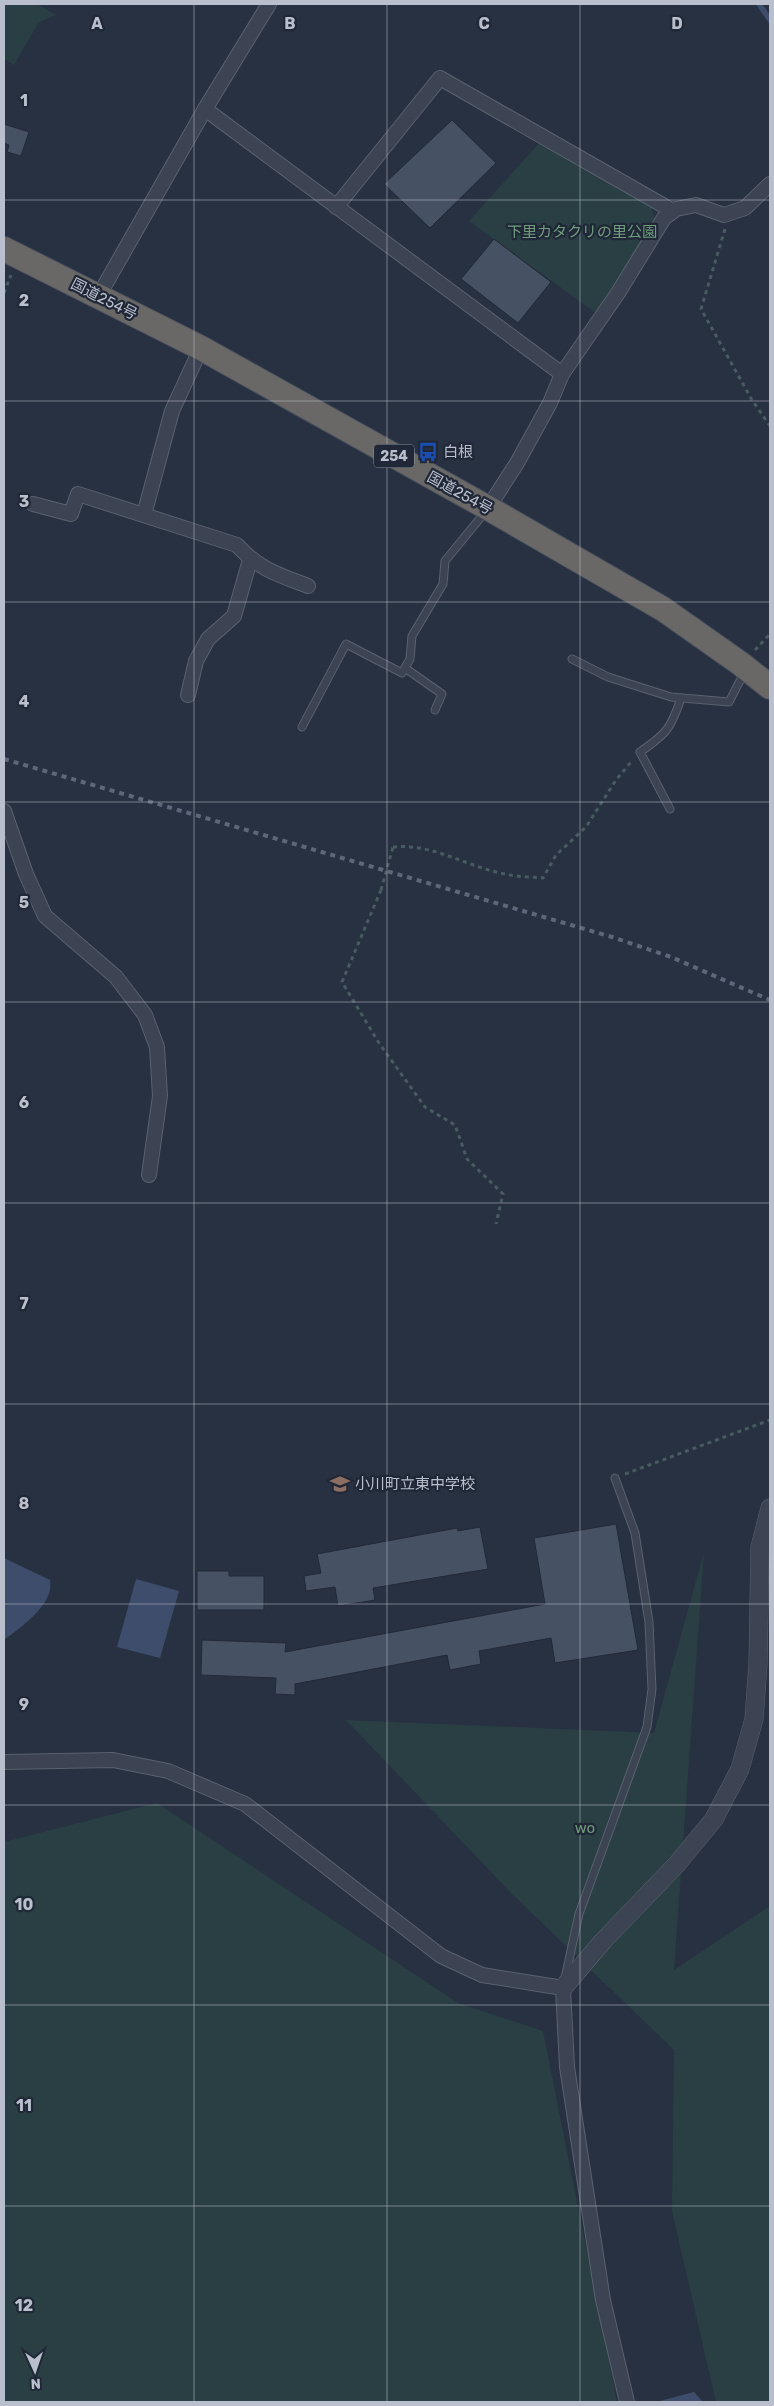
<svg xmlns="http://www.w3.org/2000/svg" width="774" height="2406" viewBox="0 0 774 2406" font-family="Rubik,'Noto Sans JP',sans-serif">
<style>
.green{fill:#293f43}
.water{fill:#3e4d6b}
.lines{fill:none;stroke-linecap:round;stroke-linejoin:round}
.stream{stroke:#3e4d6b;stroke-width:5.5}
.building{fill:#465164;stroke:#222a39}
.service-casing{stroke:#5a616f;stroke-width:9}
.minor-casing{stroke:#5a616f;stroke-width:16}
.tertiary-casing{stroke:#5a616f;stroke-width:19}
.trunk-casing{stroke:#464e5c;stroke-width:26}
.path{stroke:#485b60;stroke-width:3;stroke-dasharray:4 4;stroke-linecap:butt}
.service{stroke:#3c4352;stroke-width:7}
.minor{stroke:#3c4352;stroke-width:14}
.tertiary{stroke:#3c4352;stroke-width:18}
.trunk{stroke:#696866;stroke-width:24}
.rail{stroke:#5e6779;stroke-width:4;stroke-dasharray:5 5;stroke-linecap:butt}
.path-bridge{stroke:#485b60;stroke-width:3;stroke-dasharray:4 4;stroke-linecap:butt}
.grid{fill:none;stroke:#b9bfcc;stroke-width:1;stroke-opacity:0.55}
.labels{text-anchor:middle;stroke-width:4.5;stroke-linejoin:round;paint-order:stroke}
.shield{fill:#202837;stroke:#8b929f;stroke-width:1}
.shield-label{font-size:14px;font-weight:bold;fill:#b9bfcc}
.park-label{font-size:15px;fill:#709c7d;stroke:#202837}
.street-label{font-size:15px;fill:#b9bfcc;stroke:#202837}
.poi-label{font-size:15px;fill:#b9bfcc;stroke:#202837;text-anchor:start}
.grid-label{font-size:16px;text-anchor:middle;font-weight:bold;fill:#b9bfcc;stroke:#202837;stroke-width:4.5;stroke-linejoin:round;paint-order:stroke}
</style>
<rect width="100%" height="100%" fill="#273142"/>
<g class="green">
<polygon points="4,4 37,4 56,15 39,22 14,65 4,59"/>
<polygon points="540,142 651,206 655,219 597,314 469,221"/>
<polygon points="704,1552 674,1970 770,1906 770,2402 716,2402 672,2211 674,2050 512,1894 346,1720 654,1733"/>
<polygon points="157,1803 458,2003 543,2031 617,2402 4,2402 4,1842"/>
</g>
<g class="water">
<path d="M 4,1558 L 50,1580 C 55,1604 20,1628 4,1640 Z"/>
<polygon points="136,1579 179,1591 160,1658 117,1647"/>
<polygon points="694,2392 703,2402 655,2402 656,2402"/>
</g>
<g class="lines">
<polyline class="stream" points="759,4 770,20"/>
</g>
<g class="building">
<polygon points="452,120 496,163 430,228 384,184"/>
<polygon points="4,124 29,132 21,156 7,152 9,145 4,143"/>
<polygon points="494,239 551,282 518,323 461,279"/>
<polygon points="616,1524 638,1650 555,1663 551,1638 479,1651 481,1664 450,1670 447,1655 295,1684 295,1695 275,1694 276,1678 201,1675 202,1640 286,1643 285,1652 545,1604 534,1538"/>
<polygon points="480,1527 488,1569 373,1588 375,1600 338,1606 335,1587 306,1591 304,1576 321,1573 317,1554 457,1528 458,1531"/>
<polygon points="197,1571 229,1571 229,1576 264,1576 264,1610 197,1610"/>
</g>
<g class="lines">
<defs>
<g id="service">
<polyline points="572,659 608,677 671,697 729,702 745,671"/>
<polyline points="405,668 442,694 435,710"/>
<polyline points="302,727 346,644 402,673 410,659 412,636 443,584 445,561 486,511"/>
<path d="M 670,809 L 640,752 C 666,734 671,729 681,698"/>
<polyline points="565,1978 579,1914 647,1727 652,1689 649,1622 635,1533 615,1478"/>
</g>
<g id="minor">
<polyline points="205,109 562,374"/>
<polyline points="336,207 440,78 673,211"/>
<polyline points="98,297 205,109 269,4"/>
<path d="M 33,504 L 71,514 L 78,494 L 237,545 C 258,569 279,575 308,586"/>
<polyline points="488,508 517,463 550,403 562,374 618,293 664,218 676,209 696,205 724,215 745,208 770,184"/>
<polyline points="144,515 172,411 201,348"/>
<polyline points="188,695 196,661 208,639 234,616 250,560"/>
<polyline points="4,811 26,874 45,916 116,977 145,1015 157,1047 160,1096 149,1175"/>
<polyline points="4,1762 113,1760 168,1771 245,1804 441,1956 482,1975 563,1988 567,2067 603,2300 627,2402"/>
</g>
<polyline id="tertiary" points="563,1988 603,1941 677,1864 714,1819 740,1769 754,1719 758,1664 760,1547 770,1508"/>
<polyline id="trunk" points="4,249 201,348 488,508 663,609 741,664 770,687"/>
</defs>
<use href="#service" class="service-casing"/>
<use href="#minor" class="minor-casing"/>
<use href="#tertiary" class="tertiary-casing"/>
<use href="#trunk" class="trunk-casing"/>
<g class="path">
<polyline points="725,229 701,309 752,400 770,426"/>
<polyline points="4,293 11,275"/>
<polyline points="755,650 770,634"/>
<path d="M 393,847 C 433,843 467,867 505,874 C 517,877 531,877 543,878 L 556,855 L 586,827 L 616,780 L 631,762"/>
<polyline points="381,890 342,982 379,1043 425,1107 455,1125 467,1159 503,1194 496,1224"/>
<polyline points="625,1474 770,1420"/>
</g>
<use href="#service" class="service"/>
<use href="#minor" class="minor"/>
<use href="#tertiary" class="tertiary"/>
<use href="#trunk" class="trunk"/>
<polyline class="rail" points="4,759 612,937 671,957 770,1000"/>
<polyline class="path-bridge" points="381,890 393,847"/>
</g>
<path class="grid" d="M 194,4 L 194,2402M 387,4 L 387,2402M 580,4 L 580,2402M 4,200 L 770,200M 4,401 L 770,401M 4,602 L 770,602M 4,802 L 770,802M 4,1002 L 770,1002M 4,1203 L 770,1203M 4,1404 L 770,1404M 4,1604 L 770,1604M 4,1805 L 770,1805M 4,2005 L 770,2005M 4,2206 L 770,2206"/>
<defs>
<symbol id="bus-bare" viewBox="-9 -9 18 18"><path d="M-5-6H5V4H4V6H2V4H-2V6H-4V4H-5ZM-3.5-4V0h7V-4ZM-3.5 1.2v1.5H-2V1.2ZM2 1.2v1.5H3.5V1.2Z" fill="#1a4fb4" stroke="#202837" stroke-width="2.5" paint-order="stroke"/></symbol>
<symbol id="school-bare" viewBox="-9 -9 18 18"><path d="M0-5L7-2L0 1L-7-2ZM-4 1L0 2.5L4 1V4Q0 6-4 4Z" fill="#8d6e63" stroke="#202837" stroke-width="2.5" paint-order="stroke"/></symbol>
</defs>
<g fill-rule="evenodd">
<use href="#bus-bare" x="414" y="438" width="28" height="28"/>
<use href="#school-bare" x="326" y="1470" width="28" height="28"/>
</g>
<g class="labels">
<rect class="shield" x="374" y="444.5" width="40" height="23" rx="4"/>
<g class="shield-label">
<text x="394" y="461">254</text>
</g>
<g class="park-label">
<text x="582" y="237">下里カタクリの里公園</text>
<text x="585" y="1833">wo</text>
</g>
<g class="street-label">
<text transform="translate(104 299) rotate(27)" y="5">国道254号</text>
<text transform="translate(460 493) rotate(29)" y="5">国道254号</text>
</g>
<g class="poi-label">
<text x="443" y="457">白根</text>
<text x="355" y="1489">小川町立東中学校</text>
</g>
</g>
<g class="grid-label">
<text x="97" y="29">A</text>
<text x="290" y="29">B</text>
<text x="484" y="29">C</text>
<text x="677" y="29">D</text>
<text x="24" y="106">1</text>
<text x="24" y="306">2</text>
<text x="24" y="507">3</text>
<text x="24" y="707">4</text>
<text x="24" y="908">5</text>
<text x="24" y="1108">6</text>
<text x="24" y="1309">7</text>
<text x="24" y="1509">8</text>
<text x="24" y="1710">9</text>
<text x="24" y="1910">10</text>
<text x="24" y="2111">11</text>
<text x="24" y="2311">12</text>
</g>
<rect width="774" height="2406" fill="none" stroke="#b9bfcc" stroke-width="10"/>
<g transform="translate(35 2371) rotate(177)" stroke="#202837" stroke-width="4" paint-order="stroke">
<path d="M0-4L9 19L0 12L-9 19Z" fill="#b9bfcc"/>
<text y="-8" font-size="14" font-weight="bold" text-anchor="middle" fill="#b9bfcc">N</text>
</g>
</svg>
